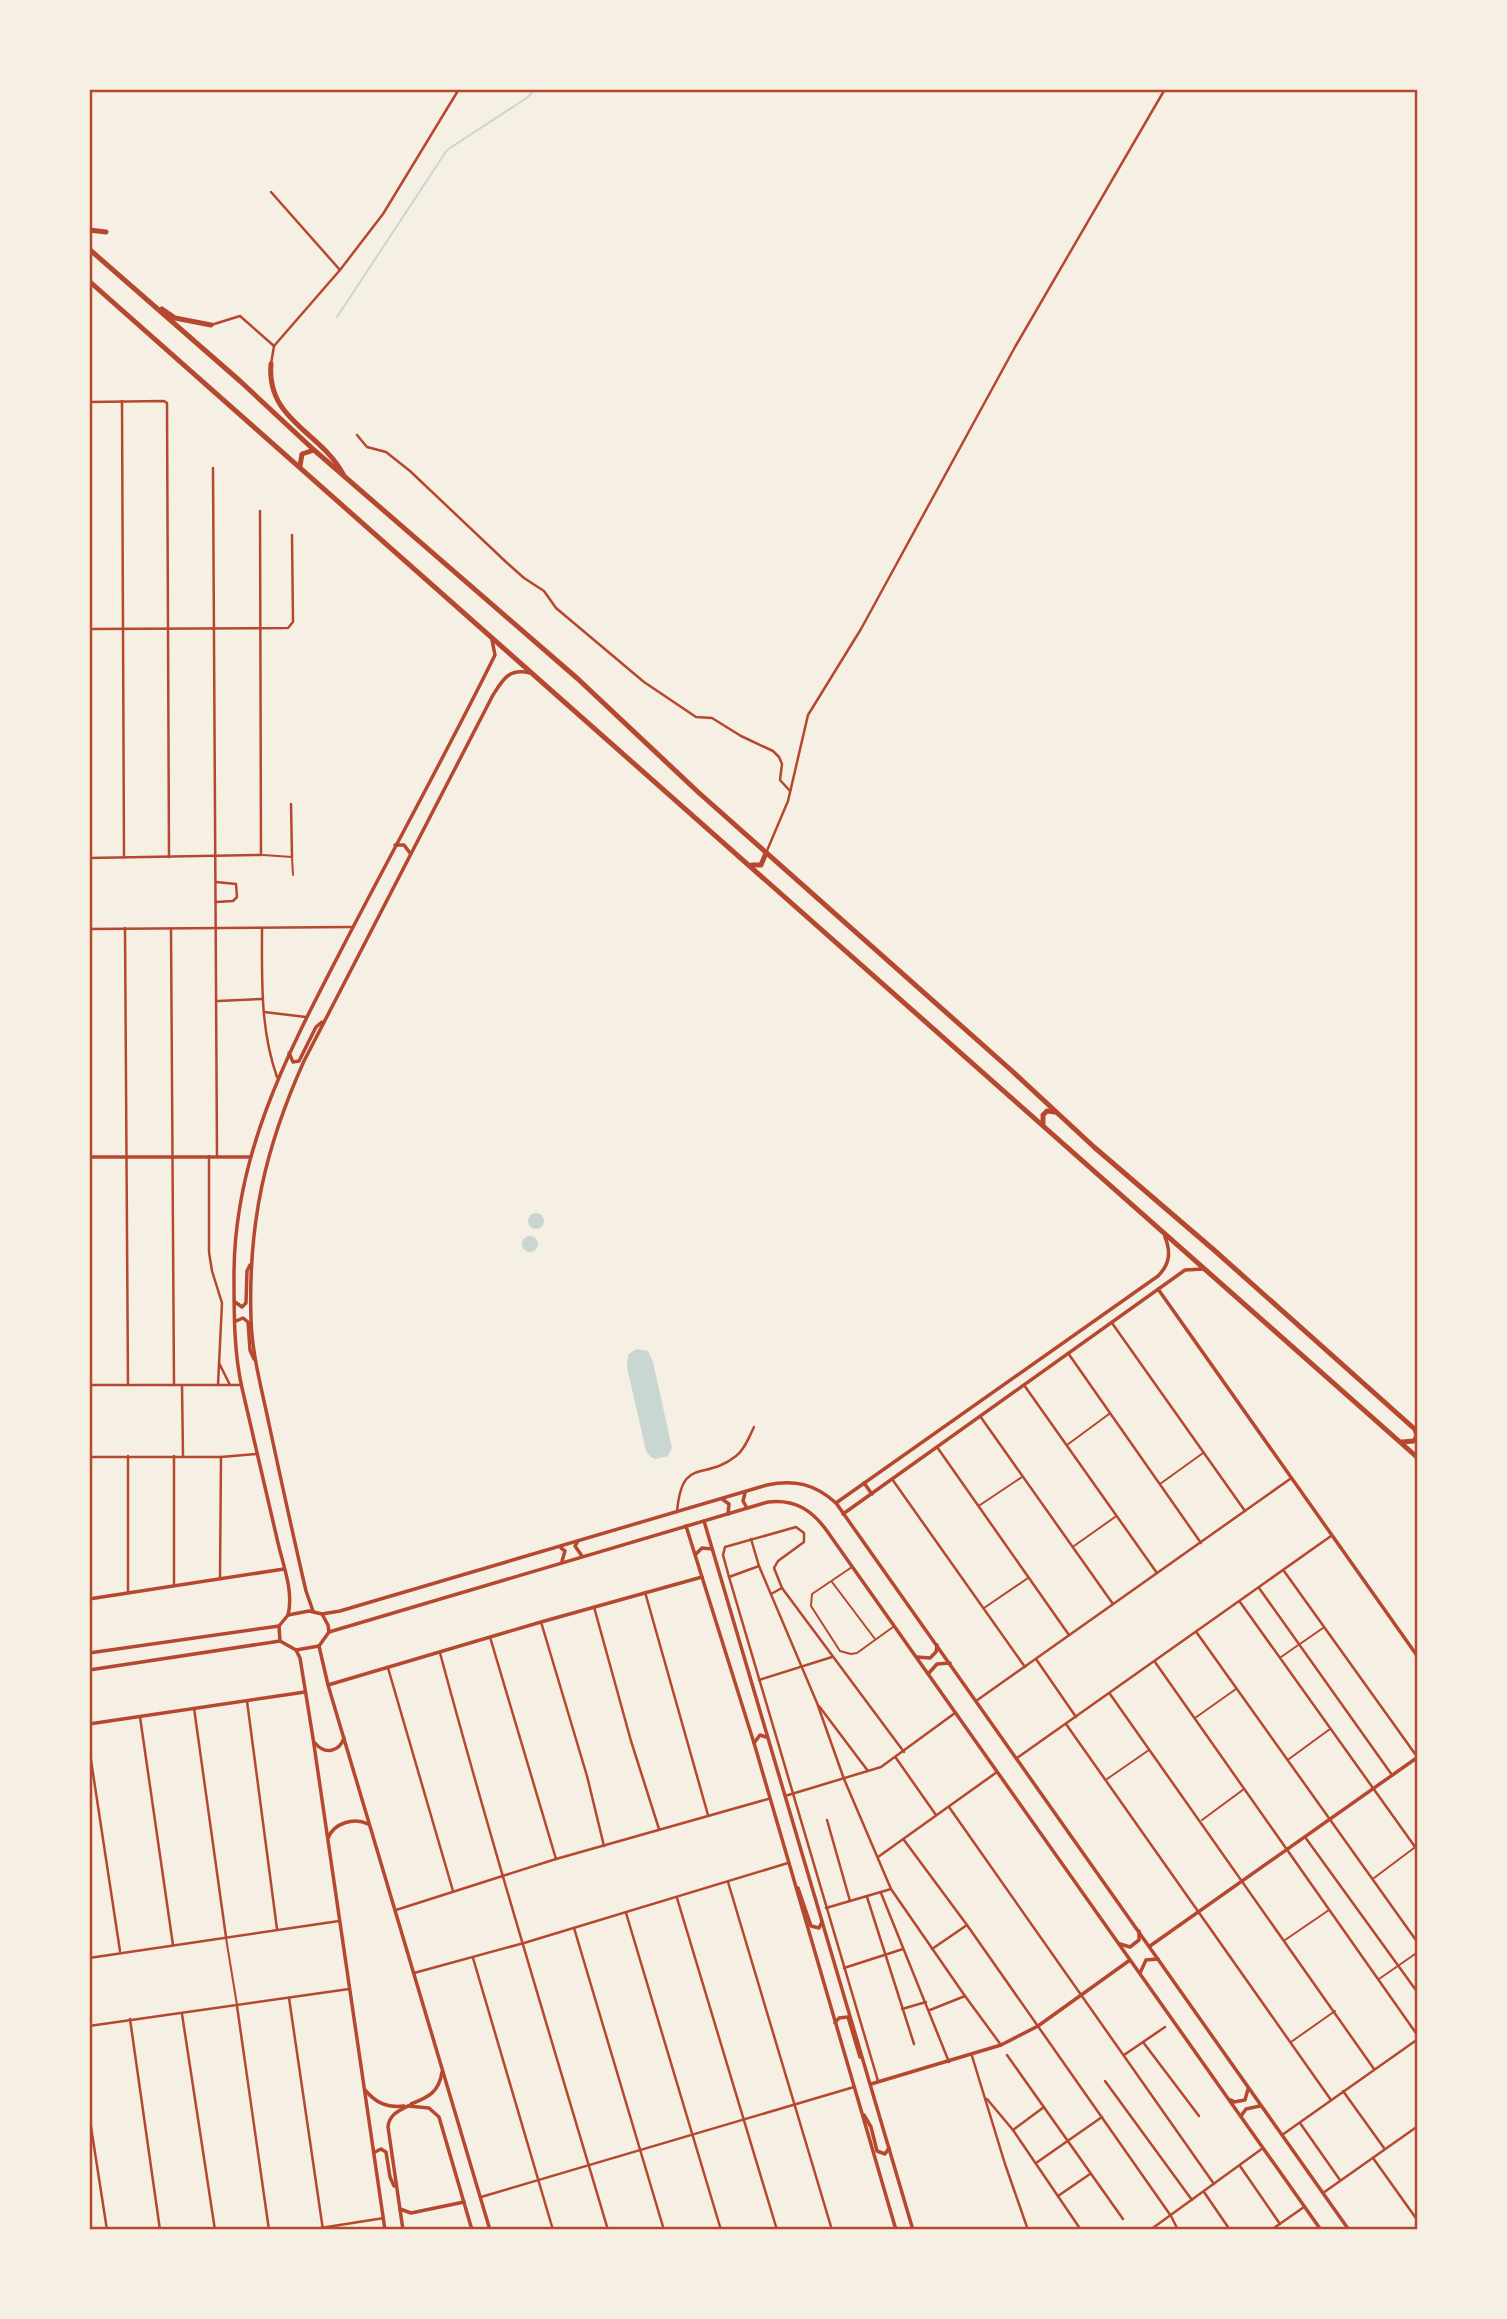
<svg xmlns="http://www.w3.org/2000/svg" width="1507" height="2319" viewBox="0 0 1507 2319" font-family="'Titillium Web',sans-serif">
<style>
.water{fill:#c9d6d2}
.lines{fill:none;stroke-linecap:round;stroke-linejoin:round}
.stream{stroke:#c9d6d2;stroke-width:2}
.service{stroke:#b5482f;stroke-width:2}
.pedestrian{stroke:#b5482f;stroke-width:2}
.minor{stroke:#b5482f;stroke-width:2.5}
.tertiary{stroke:#b5482f;stroke-width:3.5}
.secondary{stroke:#b5482f;stroke-width:3.5}
.motorway{stroke:#b5482f;stroke-width:5}
.neatline{fill:none;stroke:#b5482f;stroke-width:2.5}
</style>
<rect width="100%" height="100%" fill="#f6efe4"/>
<g class="water">
<circle cx="536" cy="1221" r="8"/>
<circle cx="530" cy="1244" r="8"/>
<polygon points="636,1349 648,1351 653,1362 672,1448 668,1456 655,1459 651,1457 646,1451 627,1367 628,1355"/>
</g>
<g class="lines">
<polyline class="stream" points="337,317 447,150 528,97 535,89"/>
<g class="service">
<polyline points="263,855 292,857 293,875"/>
<polyline points="852,1567 812,1594 811,1606 840,1651 851,1654 857,1653 893,1627"/>
<polyline points="832,1582 875,1639"/>
<polyline points="226,1938 237,2005"/>
</g>
<g class="pedestrian">
<polyline points="1067,1445 1109,1414"/>
<polyline points="1160,1484 1203,1453"/>
<polyline points="980,1505 1022,1477"/>
<polyline points="1074,1546 1115,1517"/>
<polyline points="984,1608 1028,1578"/>
<polyline points="1281,1657 1323,1628"/>
<polyline points="1195,1718 1236,1689"/>
<polyline points="1289,1759 1330,1729"/>
<polyline points="1107,1779 1149,1750"/>
<polyline points="1202,1820 1244,1789"/>
<polyline points="1374,1878 1414,1848"/>
<polyline points="1285,1940 1329,1910"/>
<polyline points="1379,1979 1418,1952"/>
<polyline points="1291,2042 1335,2011"/>
</g>
<g class="minor">
<polyline points="271,192 340,270"/>
<polyline points="211,325 240,316 274,346"/>
<polyline points="271,364 274,346 340,270 383,214 459,89"/>
<polyline points="122,401 124,856"/>
<polyline points="89,402 164,401 167,403 169,857"/>
<polyline points="357,435 367,447 386,452 410,471 506,562 524,578 544,591 556,608 644,682 696,717 712,718 741,736 773,751 779,757 782,764 780,780 790,791"/>
<polyline points="213,468 217,1156"/>
<polyline points="89,629 288,628 293,622 292,535"/>
<polyline points="291,804 292,857"/>
<polyline points="766,853 788,801 808,715 861,629 1015,347 1165,89"/>
<polyline points="89,858 261,855 260,511"/>
<polyline points="216,902 233,901 237,897 236,884 216,882"/>
<polyline points="125,928 128,1385"/>
<path d="M 262,928 C 262,979 260,1029 277,1077"/>
<polyline points="89,929 352,927"/>
<polyline points="171,929 174,1385"/>
<polyline points="218,1001 262,999"/>
<polyline points="264,1012 306,1017"/>
<polyline points="209,1156 209,1252 212,1271 222,1303 218,1385"/>
<polyline points="1112,1323 1245,1511"/>
<polyline points="1068,1353 1201,1543"/>
<polyline points="219,1363 230,1385"/>
<polyline points="89,1385 240,1385"/>
<polyline points="1024,1385 1157,1573"/>
<polyline points="182,1386 183,1456"/>
<polyline points="980,1416 1113,1604"/>
<polyline points="937,1447 1069,1635"/>
<polyline points="128,1456 128,1593"/>
<polyline points="174,1456 174,1586"/>
<polyline points="89,1457 221,1457 257,1454"/>
<polyline points="892,1479 1025,1667"/>
<path d="M 677,1512 C 682,1455 704,1482 736,1456 C 745,1449 749,1437 754,1427"/>
<polyline points="751,1539 759,1566 817,1703 844,1779 891,1889 826,1908"/>
<polyline points="759,1566 729,1577 878,2081"/>
<polyline points="1284,1571 1418,1758"/>
<polyline points="729,1577 723,1555 725,1547 796,1527 804,1533 804,1542 778,1561 774,1568 782,1588"/>
<polyline points="220,1578 221,1457"/>
<polyline points="1259,1588 1392,1775"/>
<polyline points="645,1592 708,1815"/>
<polyline points="771,1594 782,1588 904,1752"/>
<polyline points="1240,1602 1418,1851"/>
<polyline points="594,1607 631,1741 659,1829"/>
<polyline points="541,1622 587,1776 604,1846"/>
<polyline points="1197,1633 1418,1943"/>
<polyline points="490,1637 556,1859"/>
<path d="M 440,1653 C 492,1846 551,2038 608,2230"/>
<polyline points="1036,1659 1076,1717"/>
<polyline points="1155,1662 1418,2036"/>
<polyline points="388,1668 453,1891"/>
<polyline points="759,1680 832,1657"/>
<polyline points="1110,1694 1374,2069"/>
<polyline points="247,1701 277,1929"/>
<polyline points="976,1701 1290,1479"/>
<polyline points="819,1706 868,1771"/>
<polyline points="194,1708 226,1937"/>
<polyline points="140,1717 173,1945"/>
<polyline points="1066,1724 1331,2100"/>
<polyline points="89,1747 120,1951"/>
<polyline points="896,1758 936,1815"/>
<polyline points="1017,1758 1331,1536"/>
<polyline points="785,1796 881,1767 955,1713"/>
<polyline points="949,1807 1214,2184"/>
<polyline points="827,1820 850,1901"/>
<polyline points="1305,1837 1418,1993"/>
<polyline points="904,1840 967,1925 1171,2216 1178,2230"/>
<polyline points="878,1857 997,1772"/>
<polyline points="728,1882 832,2230"/>
<polyline points="891,1889 965,1996 1001,2045"/>
<polyline points="881,1893 949,2062"/>
<polyline points="867,1897 914,2044"/>
<polyline points="677,1898 777,2230"/>
<polyline points="396,1910 556,1859 768,1799"/>
<polyline points="626,1913 721,2230"/>
<polyline points="574,1928 664,2230"/>
<polyline points="932,1949 967,1925"/>
<polyline points="89,1958 339,1921"/>
<polyline points="473,1958 553,2230"/>
<polyline points="844,1968 903,1949"/>
<polyline points="414,1973 524,1943 788,1863"/>
<polyline points="289,1998 323,2230"/>
<polyline points="237,2006 269,2230"/>
<polyline points="902,2009 926,2002"/>
<polyline points="930,2010 965,1996"/>
<polyline points="182,2014 215,2230"/>
<polyline points="130,2019 160,2230"/>
<polyline points="89,2026 349,1989"/>
<polyline points="1143,2042 1199,2116"/>
<polyline points="1007,2055 1123,2219"/>
<polyline points="1124,2055 1165,2027"/>
<polyline points="972,2056 1005,2164 1028,2230"/>
<polyline points="1105,2081 1192,2200"/>
<polyline points="1343,2091 1384,2148"/>
<polyline points="987,2099 1013,2130 1081,2230"/>
<polyline points="89,2114 107,2230"/>
<polyline points="1300,2123 1340,2180"/>
<polyline points="1013,2130 1044,2107"/>
<polyline points="1282,2135 1418,2039"/>
<polyline points="1373,2158 1418,2221"/>
<polyline points="1036,2163 1102,2117"/>
<polyline points="1240,2166 1280,2224"/>
<polyline points="1204,2192 1230,2230"/>
<polyline points="1323,2193 1418,2126"/>
<polyline points="1058,2196 1090,2174"/>
<polyline points="481,2197 854,2087"/>
<polyline points="308,2230 384,2218"/>
<polyline points="1150,2230 1263,2148"/>
<polyline points="1271,2230 1304,2207"/>
</g>
<g class="tertiary">
<polyline points="89,1157 250,1157"/>
<polyline points="1158,1289 1418,1657"/>
<polyline points="89,1599 284,1569"/>
<polyline points="328,1685 541,1622 702,1577"/>
<polyline points="89,1724 305,1692"/>
<polyline points="1150,1946 1418,1757"/>
<polyline points="871,2084 1001,2045 1038,2026 1130,1960"/>
</g>
<g class="secondary">
<polyline points="395,845 404,845 410,853"/>
<polyline points="289,1053 293,1062 299,1061 316,1027 322,1022"/>
<polyline points="235,1302 242,1307 246,1303 247,1271 250,1265"/>
<polyline points="236,1321 243,1318 248,1322 250,1350 254,1359"/>
<polyline points="864,1483 872,1494"/>
<polyline points="745,1493 743,1501 747,1508"/>
<polyline points="722,1499 729,1504 728,1514"/>
<path d="M 836,1503 L 1158,1276 C 1170,1264 1171,1252 1165,1237"/>
<polyline points="843,1514 1185,1270 1203,1269"/>
<polyline points="704,1521 913,2230"/>
<polyline points="686,1526 754,1743 896,2230"/>
<polyline points="577,1543 575,1546 582,1556"/>
<polyline points="561,1548 565,1551 562,1561"/>
<polyline points="696,1554 702,1548 712,1549"/>
<polygon points="309,1611 322,1614 328,1625 329,1632 319,1646 296,1650 280,1641 279,1626 288,1615"/>
<path d="M 313,1611 L 306,1591 C 293,1535 281,1480 269,1424 C 262,1390 252,1355 251,1319 C 248,1223 265,1148 304,1061 L 493,695 C 503,679 509,668 530,673"/>
<path d="M 322,1614 L 340,1611 L 767,1485 C 794,1479 815,1484 836,1503 L 1349,2230"/>
<path d="M 288,1615 C 294,1592 283,1565 278,1543 C 266,1491 254,1440 242,1388 C 234,1353 234,1314 234,1278 C 233,1149 294,1042 351,931 C 399,839 449,748 495,655 L 492,640"/>
<path d="M 329,1632 L 768,1502 C 795,1499 812,1510 827,1531 L 1321,2230"/>
<polyline points="319,1646 328,1685 490,2230"/>
<polyline points="296,1650 300,1658 313,1738 385,2230"/>
<polyline points="89,1653 279,1626"/>
<polyline points="917,1657 930,1658 936,1652 937,1645"/>
<polyline points="89,1670 280,1641"/>
<polyline points="928,1674 937,1664 950,1663"/>
<path d="M 315,1743 C 325,1755 339,1752 344,1738"/>
<polyline points="754,1743 760,1735 766,1737"/>
<path d="M 328,1838 C 334,1823 354,1817 368,1824"/>
<polyline points="798,1888 811,1926 819,1928 822,1922"/>
<polyline points="1120,1944 1130,1947 1139,1940 1139,1931"/>
<polyline points="1140,1973 1146,1960 1158,1959"/>
<polyline points="835,2023 839,2018 848,2017 860,2057"/>
<path d="M 365,2090 C 376,2103 387,2108 404,2106"/>
<polyline points="1231,2100 1234,2102 1245,2100 1248,2089"/>
<path d="M 411,2104 C 429,2097 439,2092 442,2072"/>
<polyline points="408,2106 429,2108 439,2117 472,2230"/>
<polyline points="864,2115 871,2127 877,2151 885,2154 889,2148"/>
<polyline points="1241,2116 1246,2109 1260,2106"/>
<polyline points="375,2152 381,2149 386,2152 390,2177 394,2186"/>
<polyline points="400,2209 411,2213 464,2202"/>
<path d="M 403,2230 L 388,2127 C 389,2115 398,2111 408,2106"/>
</g>
<g class="motorway">
<polyline points="89,230 106,232"/>
<polyline points="89,249 240,381 314,450 578,679 698,792 1011,1070 1094,1147 1214,1250 1418,1432"/>
<polyline points="89,281 1418,1458"/>
<polyline points="162,309 175,318 211,325"/>
<path d="M 271,364 C 266,420 321,432 343,474"/>
<polyline points="300,466 302,454 314,450"/>
<polyline points="752,865 761,865 766,853"/>
<polyline points="1043,1125 1043,1115 1047,1111 1055,1112"/>
<polyline points="1402,1442 1414,1441 1417,1436 1415,1429"/>
</g>
</g>
<rect width="1507" height="2319" fill="none" stroke="#f6efe4" stroke-width="182"/>
<rect x="91" y="91" width="1325" height="2137" class="neatline"/>
</svg>
